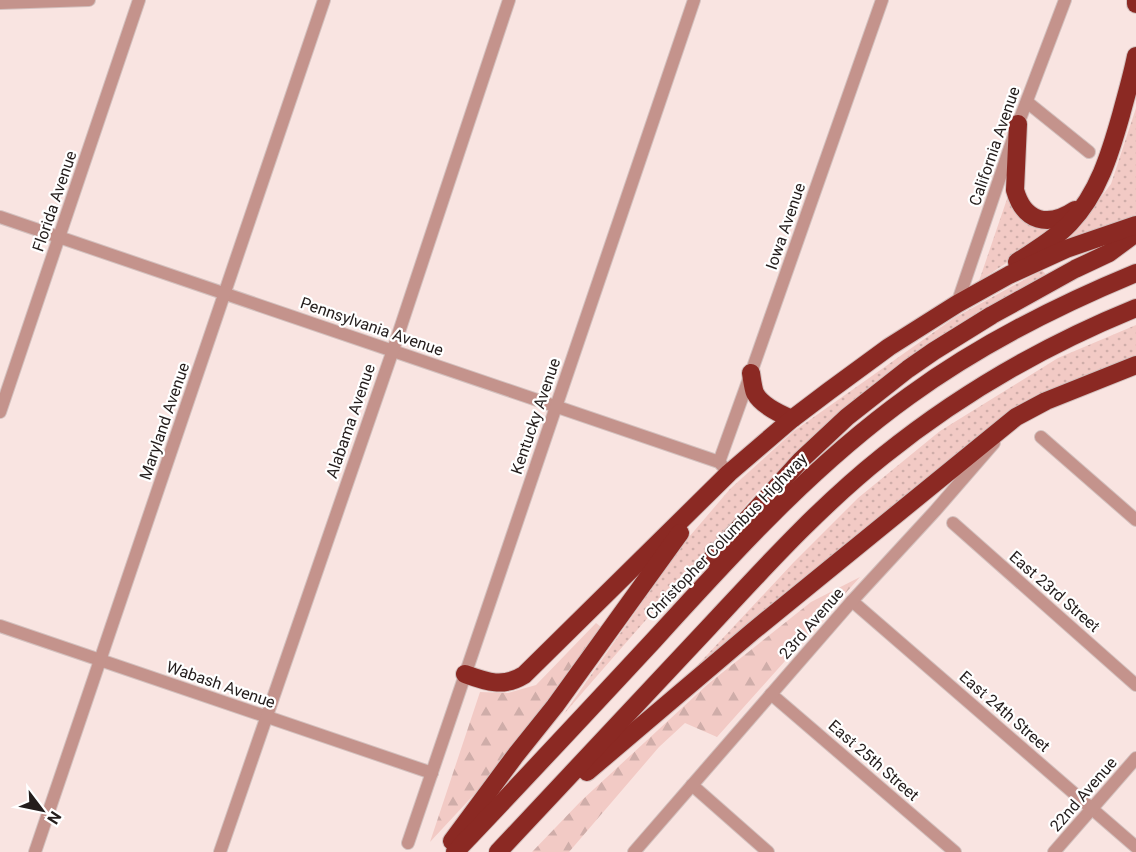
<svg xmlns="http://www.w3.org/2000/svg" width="1136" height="852" viewBox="0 0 1136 852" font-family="Roboto,sans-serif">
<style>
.grass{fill:url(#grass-dots)}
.forest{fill:url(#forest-firs)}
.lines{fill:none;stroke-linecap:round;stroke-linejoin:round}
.street-casing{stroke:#d3c0be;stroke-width:14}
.highway-casing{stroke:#d3c0be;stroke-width:20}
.street{stroke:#c4938c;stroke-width:12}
.highway{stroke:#8b2923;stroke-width:18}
.labels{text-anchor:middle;stroke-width:4.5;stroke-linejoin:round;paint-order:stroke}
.street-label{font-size:16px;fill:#241d1c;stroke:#fff}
</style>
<defs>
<pattern id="grass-dots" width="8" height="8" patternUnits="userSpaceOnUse" patternTransform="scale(1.5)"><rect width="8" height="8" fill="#f2cac5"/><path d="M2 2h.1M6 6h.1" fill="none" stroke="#cfada9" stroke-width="1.8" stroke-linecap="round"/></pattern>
<pattern id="forest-firs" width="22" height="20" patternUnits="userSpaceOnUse" patternTransform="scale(1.5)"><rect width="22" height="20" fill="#f2cac5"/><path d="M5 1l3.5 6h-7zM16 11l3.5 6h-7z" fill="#cfada9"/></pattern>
</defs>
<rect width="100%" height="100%" fill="#f9e4e1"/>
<g class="grass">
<polygon points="1136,108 1136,217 1052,247 1084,219 1111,184"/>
<path d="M 1008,196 C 1014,216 1035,224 1052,233 L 979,281 Z"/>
<polygon points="1042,270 1049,278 789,460 753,497 563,715 683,544 730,489 794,431 954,318"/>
<polygon points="1136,325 1136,358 1053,390 678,686 793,563 858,498 940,431 1058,358"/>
</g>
<g class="forest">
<polygon points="860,577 717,737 685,723 659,747 569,852 532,852 581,801 708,684 811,602"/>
<polygon points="596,623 605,630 508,758 430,842 480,692 508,693 536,685"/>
</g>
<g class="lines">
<defs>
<g id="street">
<polyline points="0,3 89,0"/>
<polyline points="1027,102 1089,152"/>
<polyline points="0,217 719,462 729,473"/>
<polyline points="957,304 1018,124 1065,0"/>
<polyline points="0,412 139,0"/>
<polyline points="1041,437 1136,520"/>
<polyline points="719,462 751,373 882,0"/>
<polyline points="953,523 1136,685"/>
<polyline points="852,601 1136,847"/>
<polyline points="0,626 432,773"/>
<polyline points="771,694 955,852"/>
<polyline points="692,785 768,852"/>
<polyline points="408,843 694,0"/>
<polyline points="35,852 324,0"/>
<polyline points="220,852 393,350 509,0"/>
<polyline points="634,852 852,601 935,511 994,443"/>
<polyline points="1054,852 1136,758"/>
</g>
<g id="highway">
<polyline points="1136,0 1136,4"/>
<path d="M 1018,124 L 1015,190 C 1024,222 1048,228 1075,210"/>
<path d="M 1017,262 C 1035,250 1055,239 1070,223 C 1098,194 1110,154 1121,115 C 1126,96 1132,76 1136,56"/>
<path d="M 751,373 C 752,379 753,388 755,393 C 761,405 780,414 792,419"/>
<polyline points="712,558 801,460 847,417 908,369 934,351 992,315 1075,269 1109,253 1136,233"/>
<path d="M 465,674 C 487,682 503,688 524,675 L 729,473 L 792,419 L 829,391 L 889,347 L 957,304 L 1009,275 L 1066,249 L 1136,225"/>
<polyline points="587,772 752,632 1016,417 1046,401 1136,365"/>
<polyline points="452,841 515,756 555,706 680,533"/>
<path d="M 455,852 C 522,782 588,711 654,640 C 733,553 813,465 909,396 C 979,345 1056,306 1136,273"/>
<path d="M 498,852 C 568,777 638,702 709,627 C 764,568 819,507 883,456 C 960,394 1045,345 1136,308"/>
</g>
</defs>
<use href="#street" class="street-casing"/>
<use href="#highway" class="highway-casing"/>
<use href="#street" class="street"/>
<use href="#highway" class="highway"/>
</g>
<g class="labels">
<g class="street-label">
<text transform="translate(994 146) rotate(-71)" y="6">California Avenue</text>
<text transform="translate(54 201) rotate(-71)" y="6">Florida Avenue</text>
<text transform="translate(785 226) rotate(-71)" y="6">Iowa Avenue</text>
<text transform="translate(372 326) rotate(19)" y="6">Pennsylvania Avenue</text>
<text transform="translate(535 416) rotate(-71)" y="6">Kentucky Avenue</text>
<text transform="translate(164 421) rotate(-71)" y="6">Maryland Avenue</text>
<text transform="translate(350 421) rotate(-71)" y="6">Alabama Avenue</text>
<text transform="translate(726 536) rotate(-46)" y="6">Christopher Columbus Highway</text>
<text transform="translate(1055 591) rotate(41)" y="6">East 23rd Street</text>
<text transform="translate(811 623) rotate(-49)" y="6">23rd Avenue</text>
<text transform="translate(221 684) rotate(19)" y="6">Wabash Avenue</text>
<text transform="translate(1005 711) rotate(41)" y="6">East 24th Street</text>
<text transform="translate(874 760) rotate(41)" y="6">East 25th Street</text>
<text transform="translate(1083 794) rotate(-49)" y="6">22nd Avenue</text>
</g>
</g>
<g transform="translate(42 810) rotate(122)" stroke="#ffffff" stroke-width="4.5" paint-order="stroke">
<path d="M0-4.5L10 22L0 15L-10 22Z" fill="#241d1c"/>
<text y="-9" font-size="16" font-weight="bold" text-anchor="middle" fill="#241d1c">N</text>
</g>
</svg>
